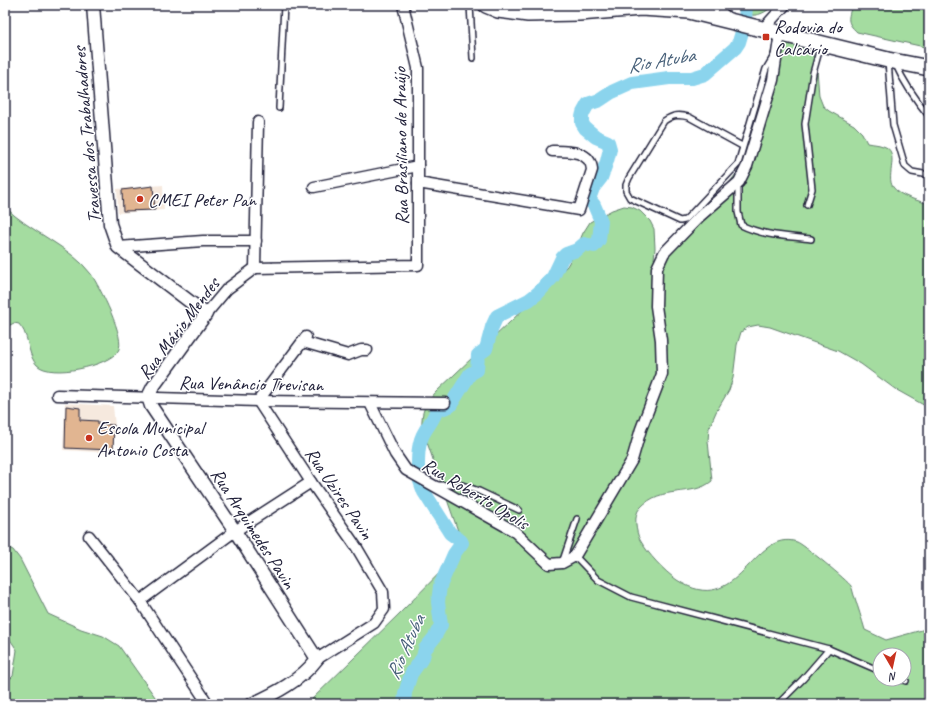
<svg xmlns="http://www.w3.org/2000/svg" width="934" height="709" viewBox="0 0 934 709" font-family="Caveat,sans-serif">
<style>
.built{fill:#f6e9de}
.green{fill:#a4dca0;stroke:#637f6e;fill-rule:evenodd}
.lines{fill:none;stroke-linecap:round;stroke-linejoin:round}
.river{stroke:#8bd4ed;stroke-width:14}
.building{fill:#e1b591;stroke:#22223b}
.service-casing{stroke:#22223b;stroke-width:8}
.minor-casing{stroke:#22223b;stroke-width:13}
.tertiary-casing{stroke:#22223b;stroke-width:15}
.primary-casing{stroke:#22223b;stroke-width:18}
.service{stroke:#fff;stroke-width:5}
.minor{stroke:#fff;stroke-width:10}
.tertiary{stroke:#fff;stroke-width:12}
.primary{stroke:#fff;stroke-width:15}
.poi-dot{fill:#c8321e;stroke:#fff;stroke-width:1.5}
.labels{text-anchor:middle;stroke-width:3;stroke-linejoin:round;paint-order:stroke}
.poi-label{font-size:19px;fill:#22223b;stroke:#fff;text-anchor:start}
.street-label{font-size:19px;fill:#22223b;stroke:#fff}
.water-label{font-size:20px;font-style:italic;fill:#476079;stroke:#fff}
</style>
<rect width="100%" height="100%" fill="#fff"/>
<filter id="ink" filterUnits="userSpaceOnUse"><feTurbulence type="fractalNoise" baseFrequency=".025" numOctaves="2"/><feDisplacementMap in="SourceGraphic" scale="8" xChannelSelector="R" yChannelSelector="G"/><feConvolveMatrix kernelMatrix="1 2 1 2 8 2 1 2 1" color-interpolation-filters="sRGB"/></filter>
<g filter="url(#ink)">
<g class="built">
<polygon points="163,185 164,210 118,213 117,189"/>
<polygon points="65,403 113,406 115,426 113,453 63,450"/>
</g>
<g class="green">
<path d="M 739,5 L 773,5 C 764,16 745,21 739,5 Z"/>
<path d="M 852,5 L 929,5 L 929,48 L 857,32 C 846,22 848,19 852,5 Z"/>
<path d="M 784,43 L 801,45 L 812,52 L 817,69 L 819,96 L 823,106 L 829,111 L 854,125 L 862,133 L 867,143 C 872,144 878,144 883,146 C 901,151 885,176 893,187 C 899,196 919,201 929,204 L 929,408 L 895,389 L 861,364 L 838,351 L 770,327 L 758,325 L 748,327 L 741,332 L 737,345 L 733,378 L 729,390 L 716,412 L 709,428 L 708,441 L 712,481 C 692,498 662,484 640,508 C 633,515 636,532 640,540 C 648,554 664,571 677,580 C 739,621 752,527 797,542 C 803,544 848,581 851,586 C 853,590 853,594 855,598 C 858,608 862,619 865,630 L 886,640 L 929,628 L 929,704 L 307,704 L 400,613 L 464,548 L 422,428 C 421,411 425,404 436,392 L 548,286 L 567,266 L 574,254 L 583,233 L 590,222 L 612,210 L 624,206 L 632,207 L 640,211 L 650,221 L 654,229 L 655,248 L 654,259 L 726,187 L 743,165 L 755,125 L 767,62 L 772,50 ZM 880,655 L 904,655 L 904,679 L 880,679 Z"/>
<path d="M 5,207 C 30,232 70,246 91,274 C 99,286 127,339 118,351 C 108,366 51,379 37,365 C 29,357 29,343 25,334 C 24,330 21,327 19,324 L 14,323 L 6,327 L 5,329 Z"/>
<polygon points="5,546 13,550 20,559 48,614 81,629 103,636 119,646 160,704 5,704 5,684 13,676 17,650 5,632"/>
</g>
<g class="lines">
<g class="river">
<polyline points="745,20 746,5"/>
<path d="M 418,467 C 418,455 418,442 425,431 C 429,424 434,419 436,411 L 450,406 L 470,374 L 477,370 L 478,355 L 486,349 L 492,327 L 497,316 L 529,300 L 538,293 L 553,277 L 562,258 L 566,254 L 577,250 L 584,244 L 594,246 L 599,240 L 601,221 L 594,205 L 589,199 L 593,188 L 601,178 L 607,161 L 610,149 L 608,142 L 596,137 L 585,128 L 582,123 L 582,117 L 583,113 L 588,104 L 600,100 L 612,92 L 632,83 L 669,78 L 692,78 L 705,74 L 735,48 L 739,42 L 742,32"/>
<polyline points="404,704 405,693 411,674 423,657 425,649 434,638 441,625 438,602 440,586 454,554 462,543 461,541 450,533 424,492 420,481"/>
</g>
</g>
<g class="building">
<polygon points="153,186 155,210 123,211 122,190"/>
<polygon points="66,406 80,408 80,420 98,421 98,424 114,425 113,450 65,448"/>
</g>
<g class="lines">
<defs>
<g id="service">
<polyline points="470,5 473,58"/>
<polyline points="716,5 729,16"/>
<polyline points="888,61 893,125 905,166 912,172 929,175"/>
<path d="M 895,63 C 904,83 915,99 929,116"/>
<polyline points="279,108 284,5"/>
<path d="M 742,146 L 689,117 C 678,114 673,115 664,121 L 629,178 L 626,185 L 626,191 L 630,198 L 680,221 L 685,220 L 692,213 L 738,164 L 766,69 L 775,54"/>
<path d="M 738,183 L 738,212 L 741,225 C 763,236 787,236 811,239"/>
<polyline points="807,205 812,189 805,124 813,73 821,44"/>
<polyline points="435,485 462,485 479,491 519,510"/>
<polyline points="575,556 598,580 631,597 829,649 880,671"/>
<polyline points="562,563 577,519"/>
<polyline points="900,679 906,681"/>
<polyline points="778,704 803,679 829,649"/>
</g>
<g id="minor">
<polyline points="763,29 785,5"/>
<path d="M 418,183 L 579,210 L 592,170 C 591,150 567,151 552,151"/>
<polyline points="314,187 418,166"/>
<polyline points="118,247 203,241 256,241"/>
<polyline points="255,268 418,265 418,68 403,5"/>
<polyline points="255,268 258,122"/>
<polyline points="206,314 227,289 255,268"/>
<polyline points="306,337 258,401 311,482 357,548 383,592 384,609 374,623 317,659"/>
<polyline points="303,342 348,355 361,350 367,350"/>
<polyline points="57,395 258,401 445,403"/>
<polyline points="370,403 395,454 406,470 514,531 549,564 562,563 575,556 632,460 641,429 662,374 661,340 656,306 657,268 664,253 700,216 739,182 747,166 773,80 780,33"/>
<polyline points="89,536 140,601 208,704"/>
<polyline points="140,601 235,531 311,482"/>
</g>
<path id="tertiary" d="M 93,5 L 110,224 L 118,247 L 206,314 L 153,387 L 148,397 L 151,406 L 235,531 L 317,659 C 301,680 276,693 252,704"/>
<polyline id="primary" points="486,5 498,10 528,14 579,13 641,8 689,11 888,60 929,68"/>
</defs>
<use href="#service" class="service-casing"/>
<use href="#minor" class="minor-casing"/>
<use href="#tertiary" class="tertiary-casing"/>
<use href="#primary" class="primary-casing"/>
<use href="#service" class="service"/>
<use href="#minor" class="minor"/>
<use href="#tertiary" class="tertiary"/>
<use href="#primary" class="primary"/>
</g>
</g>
<g class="poi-dot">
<rect x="762" y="33" width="8" height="8" rx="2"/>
<circle cx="140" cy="199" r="4"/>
<circle cx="89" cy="438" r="4"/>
</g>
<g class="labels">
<g class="poi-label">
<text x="774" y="33">Rodovia do<tspan x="774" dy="22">Calcário</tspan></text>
<text x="148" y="206">CMEI Peter Pan</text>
<text x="97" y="434">Escola Municipal<tspan x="97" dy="22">Antonio Costa</tspan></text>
</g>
<g class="street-label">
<text transform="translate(86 135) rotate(-95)" y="7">Travessa dos Trabalhadores</text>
<text transform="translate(400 146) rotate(-91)" y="7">Rua Brasiliano de Araújo</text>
<text transform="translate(178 328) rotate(-53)" y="7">Rua Mário Mendes</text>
<text transform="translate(251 383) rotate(1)" y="7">Rua Venâncio Trevisan</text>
<text transform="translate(340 493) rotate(56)" y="7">Rua Uzires Pavin</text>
<text transform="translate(476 493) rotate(31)" y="7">Rua Roberto Opolis</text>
<text transform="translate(254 528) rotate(57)" y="7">Rua Arquimedes Pavin</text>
</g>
<g class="water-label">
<text transform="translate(661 60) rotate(-10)" y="7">Rio Atuba</text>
<text transform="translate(405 647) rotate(-66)" y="7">Rio Atuba</text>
</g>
</g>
<rect width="934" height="709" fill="none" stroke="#fff" stroke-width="20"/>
<rect x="10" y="10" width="914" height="689" fill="none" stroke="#22223b" stroke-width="1.5" filter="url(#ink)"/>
<g transform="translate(892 667) rotate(171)"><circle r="19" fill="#ffffff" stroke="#a7a7b1"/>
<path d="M0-3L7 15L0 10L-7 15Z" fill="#c8321e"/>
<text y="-6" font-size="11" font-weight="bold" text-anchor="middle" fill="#22223b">N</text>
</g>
</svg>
